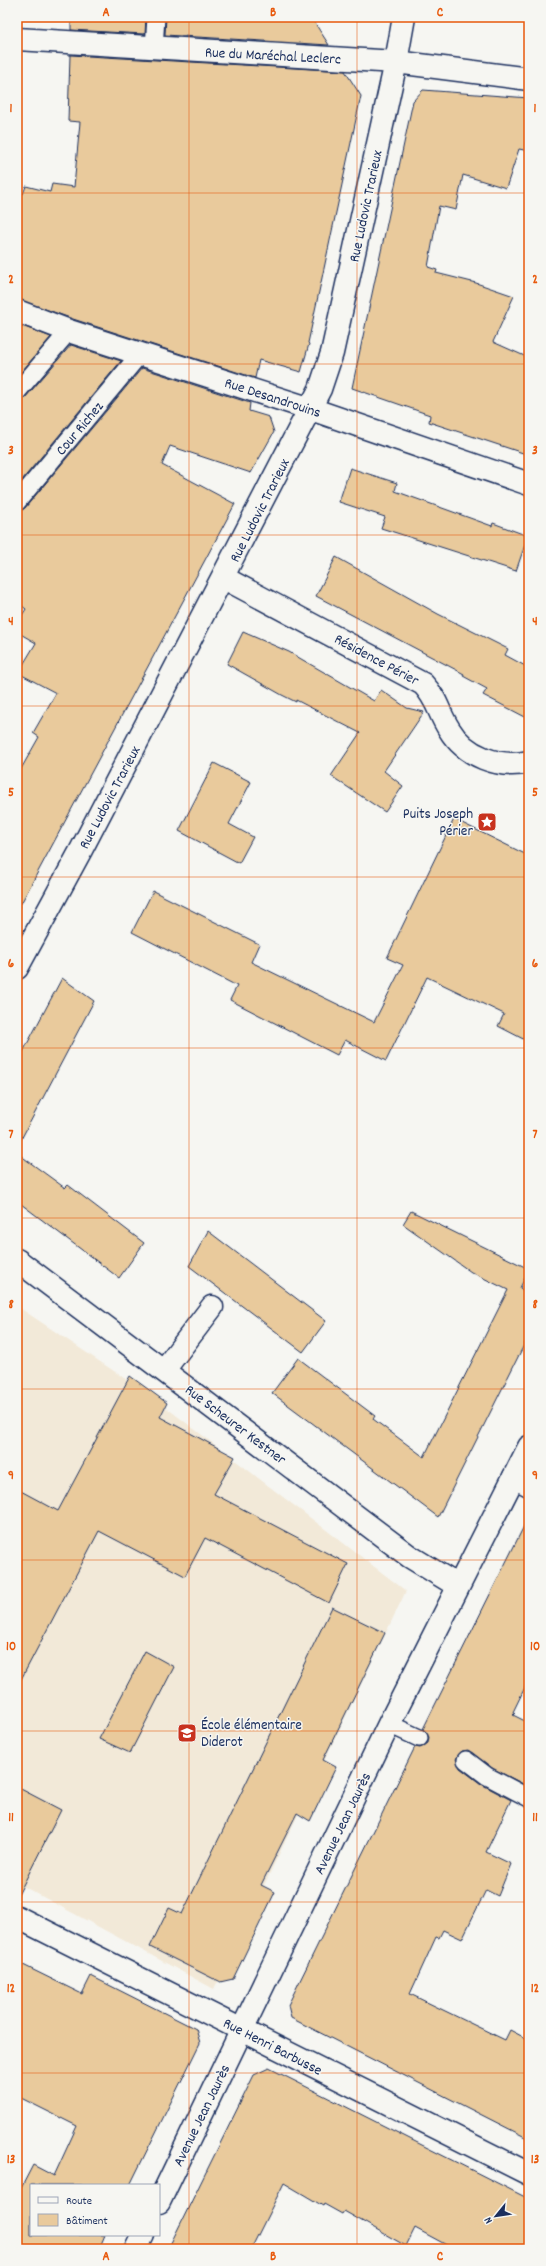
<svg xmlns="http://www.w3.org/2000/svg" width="546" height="2266" viewBox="0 0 546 2266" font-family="Dekko,sans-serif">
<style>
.built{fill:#f2e9d8}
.building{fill:#e9ca9c;stroke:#1b2f5e}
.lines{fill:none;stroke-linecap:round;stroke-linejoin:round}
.service-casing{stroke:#1b2f5e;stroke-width:20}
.minor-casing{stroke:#1b2f5e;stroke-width:25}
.tertiary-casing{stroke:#1b2f5e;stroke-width:25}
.service{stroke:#f6f6f2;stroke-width:17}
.minor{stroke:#f6f6f2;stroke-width:22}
.tertiary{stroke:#f6f6f2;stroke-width:22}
.grid{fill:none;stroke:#e8590c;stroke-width:1;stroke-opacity:0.55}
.labels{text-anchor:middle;stroke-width:3;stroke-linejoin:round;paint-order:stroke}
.street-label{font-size:15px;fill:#1b2f5e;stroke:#f6f6f2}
.poi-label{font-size:15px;fill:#1b2f5e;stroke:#f6f6f2;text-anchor:end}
.neatline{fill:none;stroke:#e8590c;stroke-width:1.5}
.grid-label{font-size:13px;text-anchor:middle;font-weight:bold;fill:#e8590c}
</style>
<rect width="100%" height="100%" fill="#f6f6f2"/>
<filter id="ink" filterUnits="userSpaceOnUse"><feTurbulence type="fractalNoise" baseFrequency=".025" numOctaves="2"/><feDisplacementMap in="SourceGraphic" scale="8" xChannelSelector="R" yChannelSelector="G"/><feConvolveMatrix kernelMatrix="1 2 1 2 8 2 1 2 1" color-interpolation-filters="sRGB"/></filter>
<g filter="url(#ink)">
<polygon class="built" points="17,1306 151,1396 406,1591 214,1989 17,1883"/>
<g class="building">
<polygon points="71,17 146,17 145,34 71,30"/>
<polygon points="166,17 311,17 329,45 165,35"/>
<polygon points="70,55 345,71 361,96 308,343 309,344 301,372 259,360 255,378 73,319 17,299 17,191 23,194 26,186 50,192 52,184 74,187 80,122 68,121"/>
<polygon points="423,90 529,98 529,151 519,149 506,188 463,175 456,210 439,206 428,267 437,270 436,273 476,283 514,296 493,342 529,358 529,455 429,422 430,415 352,388 413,101"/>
<polygon points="17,324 51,337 17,377"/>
<polygon points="71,345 121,361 17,486 17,402 25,398"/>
<polygon points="142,368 250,403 249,411 269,417 274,432 251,473 170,446 162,465 235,504 17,911 17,776 39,737 33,733 56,693 18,673 36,643 17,632 17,623 26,609 17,602 17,512 25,508"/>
<polygon points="350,468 397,483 395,491 492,526 493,523 528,536 516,571 381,528 385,517 339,502"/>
<polygon points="336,557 438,614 508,649 505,655 529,668 529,719 483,695 487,689 463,676 464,674 316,596"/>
<polygon points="243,632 289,652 374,701 381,690 407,708 424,712 384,771 403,786 385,812 331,776 360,733 296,700 296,702 282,695 227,664"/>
<polygon points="214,763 251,782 229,824 253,837 239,863 179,831"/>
<polygon points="454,819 529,856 529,1042 498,1026 504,1014 427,977 386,1061 345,1040 337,1055 230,1000 237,986 132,932 153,891 259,944 251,962 374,1022 403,965 387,958"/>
<polygon points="62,978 94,1001 17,1147 17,1063"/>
<polygon points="17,1153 65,1188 68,1185 144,1243 119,1278 17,1201"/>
<polygon points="411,1211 529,1269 520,1288 529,1295 529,1335 438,1517 272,1393 298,1358 375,1416 373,1419 424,1457 508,1290 471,1272 403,1224"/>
<polygon points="208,1231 326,1321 303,1352 189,1266"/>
<polygon points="130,1376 167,1403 160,1417 235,1457 214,1494 348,1564 329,1603 205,1538 185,1576 99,1531 17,1687 17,1489 58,1511"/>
<polygon points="529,1516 529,1679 513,1712 515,1713 513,1715 529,1723 529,1787 492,1768 468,1750 462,1751 456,1759 460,1768 481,1784 511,1800 486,1852 511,1864 498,1896 486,1890 462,1939 443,1930 439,1938 436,1937 410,1994 505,2040 510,2030 529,2040 529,2139 291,2018 288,2005 415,1747 420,1748 428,1743 429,1737 423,1729"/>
<polygon points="332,1607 385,1633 323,1760 336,1767 310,1821 297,1813 261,1885 275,1892 233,1979 220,1982 150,1947 169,1908 182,1914"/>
<polygon points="145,1651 174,1667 130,1753 99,1739"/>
<polygon points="17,1787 61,1810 17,1897"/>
<polygon points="17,1962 82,1994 91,1976 196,2029 200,2043 130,2185 31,2185 31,2235 105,2235 99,2249 17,2249 17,2196 33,2165 54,2176 77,2126 17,2096"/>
<polygon points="269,2068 529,2199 529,2249 454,2249 415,2228 406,2246 344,2211 342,2214 324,2204 323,2206 284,2183 251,2249 168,2249 254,2075"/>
</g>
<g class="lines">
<defs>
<g id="service">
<polyline points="154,48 156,17"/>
<polyline points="17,392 69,331"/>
<polyline points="17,502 140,354"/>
<polyline points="389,1724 419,1738"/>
<polyline points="466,1760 487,1776 529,1798"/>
</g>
<g id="minor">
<polyline points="17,39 396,62 332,353 320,389 81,850 17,968"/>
<polyline points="17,311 69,331 311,409 529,484"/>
<path d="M 224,578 L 423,684 C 438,700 438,712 449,729 C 465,756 499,769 529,762"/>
<polyline points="17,1260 409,1556 458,1586"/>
<polyline points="164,1370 212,1307"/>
<polyline points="514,1477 529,1485"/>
<polyline points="17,1917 529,2174"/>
</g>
<g id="tertiary">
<polyline points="404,17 396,62 529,79"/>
<polyline points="159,2202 389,1724 529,1447"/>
<polyline points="136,2249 143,2235"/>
</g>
</defs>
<use href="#service" class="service-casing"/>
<use href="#minor" class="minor-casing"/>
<use href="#tertiary" class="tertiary-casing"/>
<use href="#service" class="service"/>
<use href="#minor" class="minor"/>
<use href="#tertiary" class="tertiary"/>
</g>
</g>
<path class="grid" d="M 189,17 L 189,2249M 357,17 L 357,2249M 17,193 L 529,193M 17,364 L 529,364M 17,535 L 529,535M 17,706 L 529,706M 17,877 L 529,877M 17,1048 L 529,1048M 17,1218 L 529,1218M 17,1389 L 529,1389M 17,1560 L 529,1560M 17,1731 L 529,1731M 17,1902 L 529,1902M 17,2073 L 529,2073"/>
<defs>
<symbol id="sight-square" viewBox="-11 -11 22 22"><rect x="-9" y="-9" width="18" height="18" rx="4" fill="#c8321e" stroke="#f6f6f2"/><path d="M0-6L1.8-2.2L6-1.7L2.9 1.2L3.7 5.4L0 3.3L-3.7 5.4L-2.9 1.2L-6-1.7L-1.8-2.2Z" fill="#fff"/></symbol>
<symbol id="school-square" viewBox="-11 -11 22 22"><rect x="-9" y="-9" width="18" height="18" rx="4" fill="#c8321e" stroke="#f6f6f2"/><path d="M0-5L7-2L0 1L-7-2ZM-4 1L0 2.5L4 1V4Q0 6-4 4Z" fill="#fff"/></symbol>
</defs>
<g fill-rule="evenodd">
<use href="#sight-square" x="476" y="811" width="22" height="22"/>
<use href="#school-square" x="176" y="1722" width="22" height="22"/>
</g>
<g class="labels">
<g class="street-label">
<text transform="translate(273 55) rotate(3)" y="5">Rue du Maréchal Leclerc</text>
<text transform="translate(365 206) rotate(-78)" y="5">Rue Ludovic Trarieux</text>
<text transform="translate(273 397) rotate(18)" y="5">Rue Desandrouins</text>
<text transform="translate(79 428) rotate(-50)" y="5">Cour Richez</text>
<text transform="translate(259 510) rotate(-63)" y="5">Rue Ludovic Trarieux</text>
<text transform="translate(377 659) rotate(28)" y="5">Résidence Périer</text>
<text transform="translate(109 797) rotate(-62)" y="5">Rue Ludovic Trarieux</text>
<text transform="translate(236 1424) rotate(37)" y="5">Rue Scheurer Kestner</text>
<text transform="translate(342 1823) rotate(-64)" y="5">Avenue Jean Jaurès</text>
<text transform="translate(273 2046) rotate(27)" y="5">Rue Henri Barbusse</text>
<text transform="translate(201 2115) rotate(-64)" y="5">Avenue Jean Jaurès</text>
</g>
<g class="poi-label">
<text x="473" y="818">Puits Joseph<tspan x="473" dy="17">Périer</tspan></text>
<text x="201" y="1729" text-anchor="start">École élémentaire<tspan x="201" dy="17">Diderot</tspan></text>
</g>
</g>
<rect width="546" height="2266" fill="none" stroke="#f6f6f2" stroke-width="44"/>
<rect x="30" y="2184" width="130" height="52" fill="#f6f6f2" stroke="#9ea6b7"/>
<rect x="38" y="2197" width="20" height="6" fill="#f6f6f2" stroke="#9ea6b7"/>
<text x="66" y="2204" font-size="12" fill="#1b2f5e">Route</text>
<rect x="38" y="2214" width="20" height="12" fill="#e9ca9c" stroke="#9ea6b7"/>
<text x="66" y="2224" font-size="12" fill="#1b2f5e">Bâtiment</text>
<g transform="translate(496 2216) rotate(240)" stroke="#f6f6f2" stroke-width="3" paint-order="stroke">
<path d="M0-3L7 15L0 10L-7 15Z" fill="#1b2f5e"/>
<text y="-6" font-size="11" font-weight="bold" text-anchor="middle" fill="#1b2f5e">N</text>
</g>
<rect x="22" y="22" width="502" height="2222" class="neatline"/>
<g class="grid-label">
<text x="106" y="16">A</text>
<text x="273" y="16">B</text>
<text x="440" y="16">C</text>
<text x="11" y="112">1</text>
<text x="535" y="112">1</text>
<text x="11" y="283">2</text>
<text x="535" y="283">2</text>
<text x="11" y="454">3</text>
<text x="535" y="454">3</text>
<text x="11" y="625">4</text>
<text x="535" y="625">4</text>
<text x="11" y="796">5</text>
<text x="535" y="796">5</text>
<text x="11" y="967">6</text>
<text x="535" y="967">6</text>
<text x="11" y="1138">7</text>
<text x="535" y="1138">7</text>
<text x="11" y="1308">8</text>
<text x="535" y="1308">8</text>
<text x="11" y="1479">9</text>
<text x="535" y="1479">9</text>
<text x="11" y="1650">10</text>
<text x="535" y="1650">10</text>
<text x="11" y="1821">11</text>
<text x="535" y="1821">11</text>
<text x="11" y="1992">12</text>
<text x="535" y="1992">12</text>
<text x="11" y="2163">13</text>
<text x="535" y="2163">13</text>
<text x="106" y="2260">A</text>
<text x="273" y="2260">B</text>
<text x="440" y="2260">C</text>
</g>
</svg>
